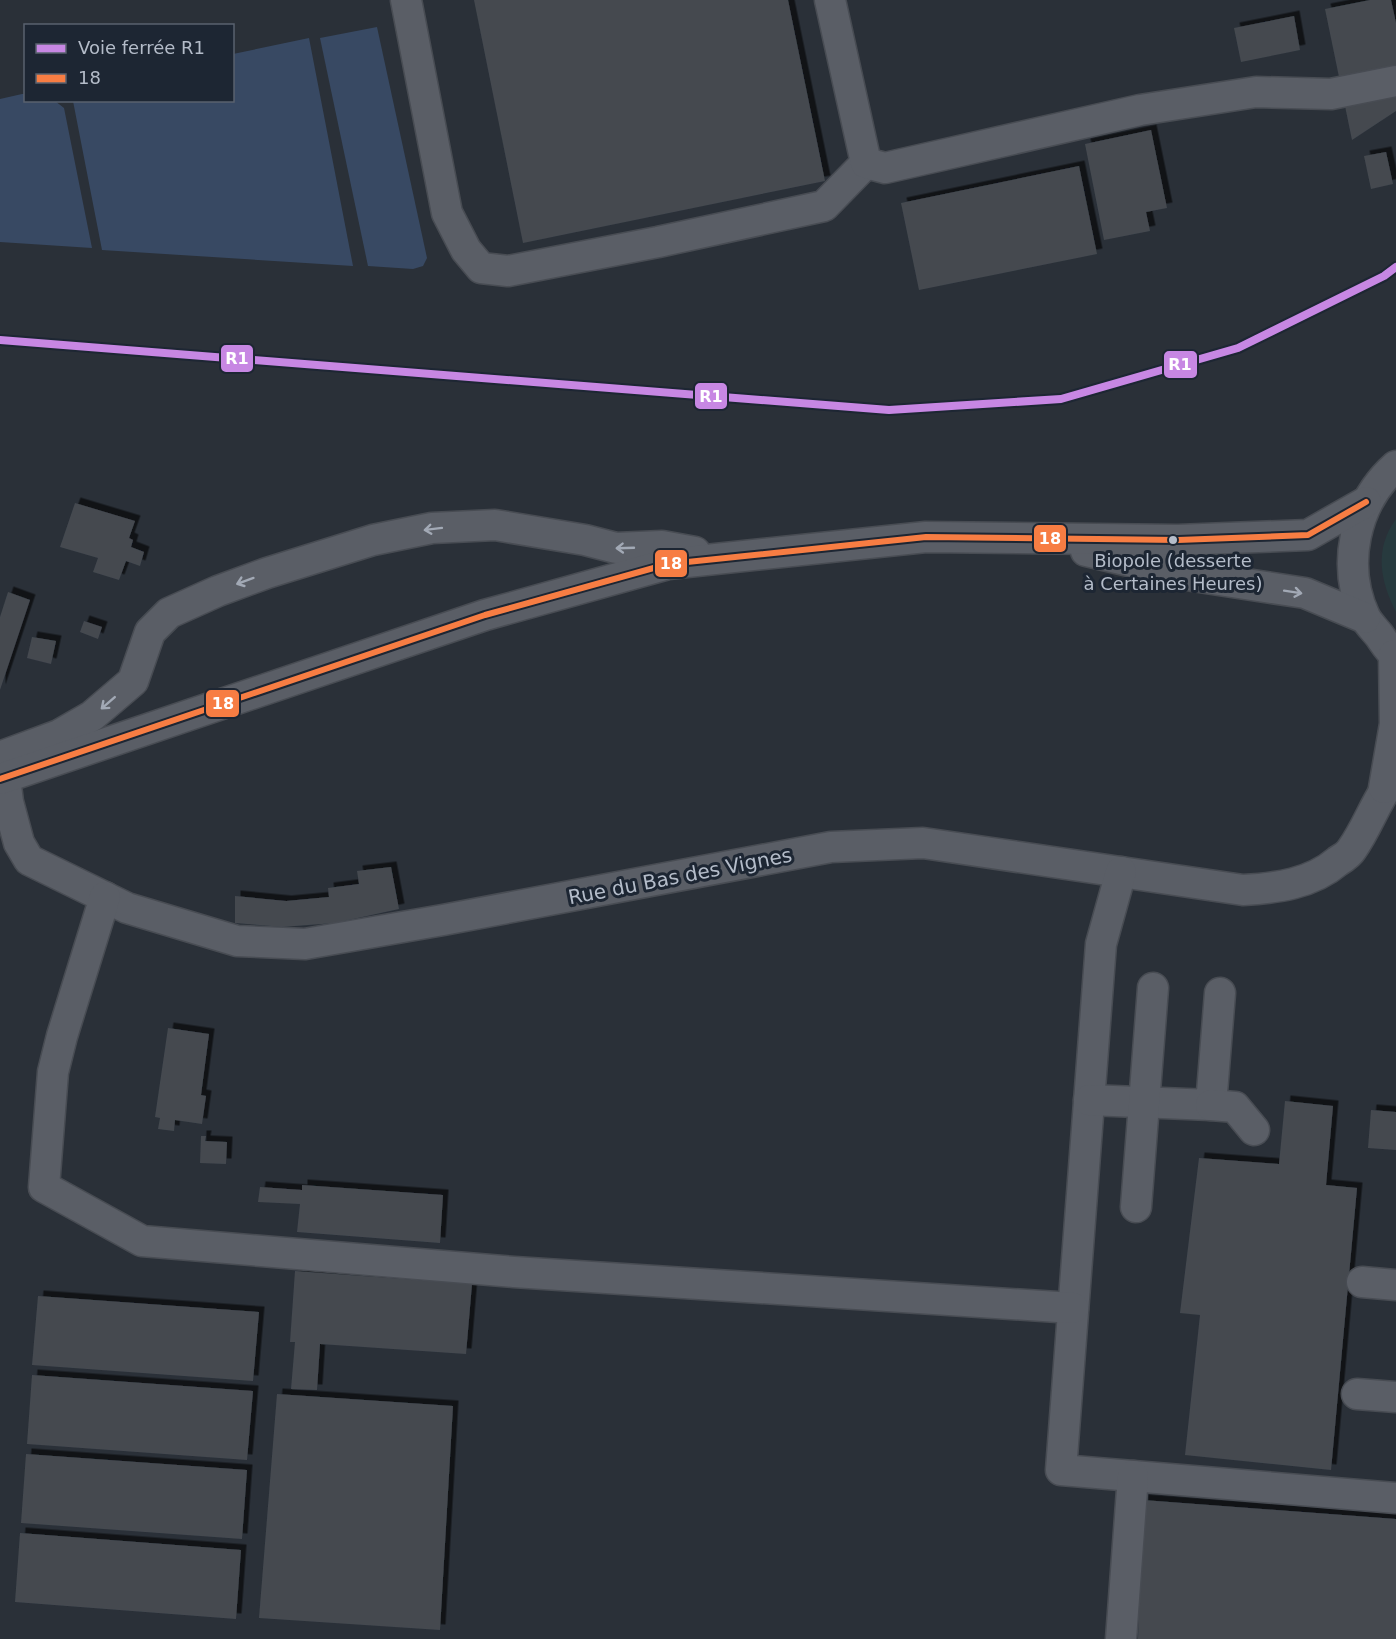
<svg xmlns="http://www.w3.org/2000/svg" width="1396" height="1639" viewBox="0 0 1396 1639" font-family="'DejaVu Sans',sans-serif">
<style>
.green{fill:#273a3e}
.water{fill:#384963}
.building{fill:#444950;filter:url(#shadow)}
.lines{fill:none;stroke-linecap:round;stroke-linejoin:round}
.minor-casing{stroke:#484c53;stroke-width:33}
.minor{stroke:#5a5e66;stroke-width:30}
.bus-1-casing{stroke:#1d2633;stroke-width:10}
.bus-1{stroke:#f77d43;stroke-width:6}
.rail-1-casing{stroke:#1d2633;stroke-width:12}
.rail-1{stroke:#c787e3;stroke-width:8}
.oneway{stroke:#a2a9b5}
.bus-dot{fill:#b4bcc9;stroke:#1d2633;stroke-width:2}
.labels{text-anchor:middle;stroke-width:6;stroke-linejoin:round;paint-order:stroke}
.bus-label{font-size:18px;fill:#b4bcc9;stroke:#1d2633}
.street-label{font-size:20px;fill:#b4bcc9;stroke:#1d2633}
.line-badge{stroke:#1d2633;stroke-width:2}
.badge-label{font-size:16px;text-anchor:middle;font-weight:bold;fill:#fff}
</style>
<defs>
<filter id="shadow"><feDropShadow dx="5.5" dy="-5.5" stdDeviation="0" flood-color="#0009"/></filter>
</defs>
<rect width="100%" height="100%" fill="#2a3038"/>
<path class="green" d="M 1396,519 L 1396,612 C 1380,581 1374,549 1396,519 Z"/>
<g class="water">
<polygon points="377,27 427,258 423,266 413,269 368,266 320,38"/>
<polygon points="309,38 353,266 102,250 73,101 232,100 233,54"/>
<polygon points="22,94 25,94 26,100 55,101 64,108 92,248 0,242 0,99"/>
</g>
<g class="building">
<polygon points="474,0 788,0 825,181 523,243"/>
<polygon points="1370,0 1391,0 1396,23 1396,111 1352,140 1325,9"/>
<polygon points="1294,16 1300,50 1241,62 1234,28"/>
<polygon points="1151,130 1167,208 1146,212 1150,231 1104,240 1085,144"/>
<polygon points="1386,152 1393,184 1371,189 1364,156"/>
<polygon points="1079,166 1097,254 919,290 901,203"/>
<polygon points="75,503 135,521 129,538 133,540 131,547 144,552 140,566 126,561 119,580 93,572 98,558 60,547"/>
<polygon points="8,592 30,600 0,690 0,617"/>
<polygon points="84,621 102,627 98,639 80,632"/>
<polygon points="32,637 56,641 51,664 27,658"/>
<polygon points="391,867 399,909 335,923 282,927 235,923 235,896 286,901 329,897 328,888 359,884 357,871"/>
<polygon points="168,1028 209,1034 201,1095 206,1096 202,1124 175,1120 174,1131 158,1129 160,1118 155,1117"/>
<polygon points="1285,1101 1333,1106 1326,1185 1357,1188 1331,1470 1185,1455 1200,1315 1180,1313 1199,1158 1279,1164"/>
<polygon points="1371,1110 1396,1112 1396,1150 1368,1148"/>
<polygon points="201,1136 206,1136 205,1141 227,1142 226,1164 200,1163"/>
<polygon points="302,1185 443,1195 440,1243 297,1232 300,1204 258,1202 260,1187 302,1190"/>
<polygon points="295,1271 472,1284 466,1354 320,1344 317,1390 291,1389 295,1342 290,1342"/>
<polygon points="38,1296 259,1312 253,1381 32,1365"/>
<polygon points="32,1375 253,1391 247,1460 27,1444"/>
<polygon points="277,1394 453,1406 440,1630 259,1618"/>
<polygon points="26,1454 247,1470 242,1539 21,1523"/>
<polygon points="1143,1500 1396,1519 1396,1639 1138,1639"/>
<polygon points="20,1533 241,1550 236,1619 15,1602"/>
</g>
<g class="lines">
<defs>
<g id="minor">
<polyline points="406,0 447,213 466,250 481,268 508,271 658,242 824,206 866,163"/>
<polyline points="830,0 866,163 885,168 1140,110 1256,92 1331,94 1396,81"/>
<path d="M 1396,466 C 1354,503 1341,566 1365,617 C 1368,623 1374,629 1379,635 C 1384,642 1389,651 1396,656"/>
<polyline points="1086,551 1193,576 1305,593 1365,618"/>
<polyline points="5,755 59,735 92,716 133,681 150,632 169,613 218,591 267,573 373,540 432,528 495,525 585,540 616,548 662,546 695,552"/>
<path d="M 5,778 L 8,802 L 19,843 L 29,860 L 127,908 L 237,941 L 305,944 L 443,920 L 831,847 L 923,843 L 1243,890 C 1277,888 1311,884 1338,861 C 1343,858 1349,854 1352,849 C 1369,825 1377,797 1396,774"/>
<polyline points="0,779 485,615 668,564 926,537 1178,540 1308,535 1366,502"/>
<polyline points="1384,788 1395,724 1394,655"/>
<polyline points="1121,872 1101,944 1061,1470 1396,1498"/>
<polyline points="105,897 62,1036 53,1072 44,1187 142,1241 514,1272 1073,1308"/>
<polyline points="1089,1100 1211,1105 1220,993"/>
<polyline points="1211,1105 1235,1107 1254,1130"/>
<polyline points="1136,1207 1153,988"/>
<polyline points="1362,1282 1396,1285"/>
<polyline points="1357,1394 1396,1397"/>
<polyline points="1121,1639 1133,1476"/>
</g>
</defs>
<use href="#minor" class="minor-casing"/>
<use href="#minor" class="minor"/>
<defs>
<polyline id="bus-1" points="0,779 485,615 668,564 926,537 1178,540 1308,535 1366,502"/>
</defs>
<use href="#bus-1" class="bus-1-casing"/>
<use href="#bus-1" class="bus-1"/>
<defs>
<polyline id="rail-1" points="0,340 889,410 1061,399 1238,348 1384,276 1396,267"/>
</defs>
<use href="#rail-1" class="rail-1-casing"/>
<use href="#rail-1" class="rail-1"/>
</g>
<defs><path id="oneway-shaft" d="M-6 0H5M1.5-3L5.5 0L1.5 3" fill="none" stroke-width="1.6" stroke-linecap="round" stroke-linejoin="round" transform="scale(1.5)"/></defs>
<g class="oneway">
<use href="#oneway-shaft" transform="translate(433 529) rotate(173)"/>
<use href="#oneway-shaft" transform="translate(625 548) rotate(178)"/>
<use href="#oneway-shaft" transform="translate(245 581) rotate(160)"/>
<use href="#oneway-shaft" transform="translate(1293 592) rotate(9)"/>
<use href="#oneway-shaft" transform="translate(108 703) rotate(139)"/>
</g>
<circle class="bus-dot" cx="1173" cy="540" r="5"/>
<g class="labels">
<g class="bus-label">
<text x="1173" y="567">Biopole (desserte<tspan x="1173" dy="23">à Certaines Heures)</tspan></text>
</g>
<g class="street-label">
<text transform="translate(680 876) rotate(-11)" y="7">Rue du Bas des Vignes</text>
</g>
</g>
<g class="line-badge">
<rect x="220" y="344" width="34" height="29" rx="6" fill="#c787e3"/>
<rect x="1163" y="350" width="35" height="29" rx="6" fill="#c787e3"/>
<rect x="694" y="382" width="34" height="28" rx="6" fill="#c787e3"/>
<rect x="1033" y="524" width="34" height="29" rx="6" fill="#f77d43"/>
<rect x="654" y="549" width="34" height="29" rx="6" fill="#f77d43"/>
<rect x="205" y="689" width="35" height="29" rx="6" fill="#f77d43"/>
</g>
<g class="badge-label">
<text x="237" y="364">R1</text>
<text x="1180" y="370">R1</text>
<text x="711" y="402">R1</text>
<text x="1050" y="544">18</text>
<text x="671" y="569">18</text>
<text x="223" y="709">18</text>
</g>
<rect x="24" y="24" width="210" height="78" fill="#1d2633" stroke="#59626f" stroke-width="1.5"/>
<rect x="36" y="44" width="30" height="9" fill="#c787e3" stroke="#59626f" stroke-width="1.5"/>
<text x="78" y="54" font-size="18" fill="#b4bcc9">Voie ferrée R1</text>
<rect x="36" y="74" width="30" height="9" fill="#f77d43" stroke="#59626f" stroke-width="1.5"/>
<text x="78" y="84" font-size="18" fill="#b4bcc9">18</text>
</svg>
